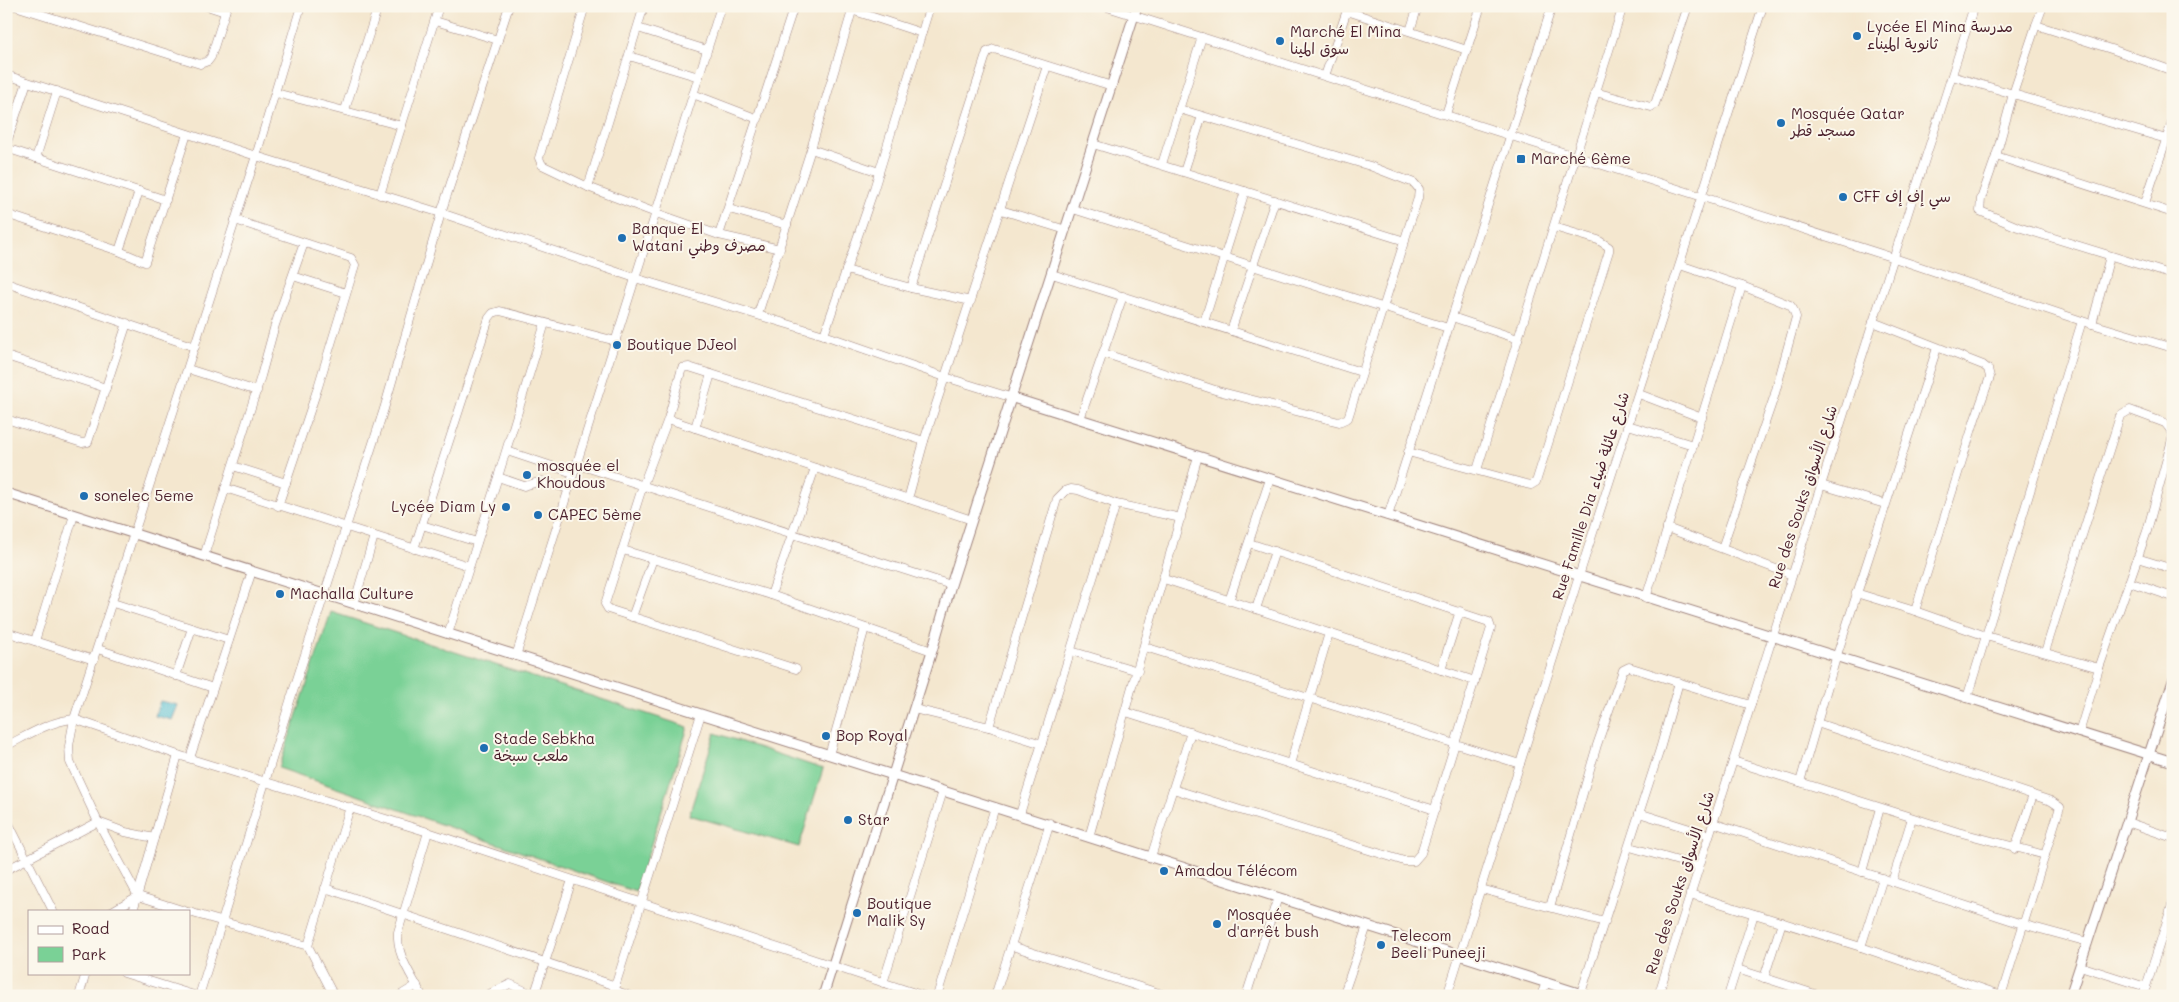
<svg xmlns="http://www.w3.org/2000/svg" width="2179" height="1002" viewBox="0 0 2179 1002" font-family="Mali,'Playpen Sans Arabic',sans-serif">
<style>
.green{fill:#7ad196;stroke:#627860}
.water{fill:#56bfd2;stroke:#506f7e}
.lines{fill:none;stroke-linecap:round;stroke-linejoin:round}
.minor-casing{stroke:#9f837d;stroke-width:9}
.tertiary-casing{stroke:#9f837d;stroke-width:11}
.minor{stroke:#fff;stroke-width:8}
.tertiary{stroke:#fff;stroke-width:9}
.poi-dot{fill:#1f6fb2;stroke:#fbf7ec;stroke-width:2}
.labels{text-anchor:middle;stroke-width:4;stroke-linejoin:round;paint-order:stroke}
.poi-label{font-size:15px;fill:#4a1f2b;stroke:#fbf7ec;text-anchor:start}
.street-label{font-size:15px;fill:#4a1f2b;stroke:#fbf7ec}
</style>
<rect width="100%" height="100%" fill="#fbf7ec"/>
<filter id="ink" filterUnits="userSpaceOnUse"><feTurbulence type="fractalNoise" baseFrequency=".02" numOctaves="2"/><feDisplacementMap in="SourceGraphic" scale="10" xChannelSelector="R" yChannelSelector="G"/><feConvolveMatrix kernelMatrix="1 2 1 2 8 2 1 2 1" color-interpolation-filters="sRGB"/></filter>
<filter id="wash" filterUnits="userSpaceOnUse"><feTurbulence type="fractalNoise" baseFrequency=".0096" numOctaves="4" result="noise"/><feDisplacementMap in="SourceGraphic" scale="20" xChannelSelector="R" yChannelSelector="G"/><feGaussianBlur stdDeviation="1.12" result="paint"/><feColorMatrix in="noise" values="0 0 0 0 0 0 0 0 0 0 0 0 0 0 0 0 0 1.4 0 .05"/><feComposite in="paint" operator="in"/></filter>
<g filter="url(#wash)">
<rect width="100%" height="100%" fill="#f4e7cf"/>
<g class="green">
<polygon points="331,612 688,727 636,892 279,768"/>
<polygon points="715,733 823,769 799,847 689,815"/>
</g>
<polygon class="water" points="160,701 178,705 172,720 155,716"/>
</g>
<g filter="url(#ink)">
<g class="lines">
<defs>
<g id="minor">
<polyline points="15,6 200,64 208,61 211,57 227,6"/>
<polyline points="207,6 225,12"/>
<polyline points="585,6 539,158 542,165 588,187 656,213 719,235 780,249"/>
<polyline points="839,6 922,33"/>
<polyline points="1104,6 1894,258 2082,321 2173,348"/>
<polyline points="1612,6 1622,9"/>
<polyline points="1347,11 1467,50"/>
<polyline points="435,21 498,40"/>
<polyline points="2036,25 2043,6"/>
<polyline points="638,28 707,50"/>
<polyline points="1410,31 1418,6"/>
<polyline points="629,56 699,77"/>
<polyline points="2173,71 2114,50 2036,25 2013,94 1996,156 2173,213"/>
<polyline points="6,75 256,156 441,213 635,278 824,335 945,377 1013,398"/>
<polyline points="1325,76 1348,7"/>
<polyline points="1952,76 2173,141"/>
<polyline points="1595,92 1651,107 1655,104 1688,6"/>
<polyline points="276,93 402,126"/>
<polyline points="693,94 758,119"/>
<polyline points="345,110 378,6"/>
<polyline points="1446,114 1481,6"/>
<polyline points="1093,144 1405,241"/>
<polyline points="6,145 27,82"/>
<polyline points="6,148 166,200"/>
<polyline points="811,149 879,172"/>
<polyline points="1996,156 1981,199 1980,211 2018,227 2173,275"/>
<polyline points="36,158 57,91"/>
<polyline points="1162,164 1202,37"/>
<polyline points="1184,172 1202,116"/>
<polyline points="588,187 644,6"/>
<polyline points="380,195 439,6"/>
<polyline points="2145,203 2173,119"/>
<polyline points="729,209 787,225"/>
<polyline points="1073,209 1448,328"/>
<polyline points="1001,210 1066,230"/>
<polyline points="6,214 119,251 145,262 187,134"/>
<polyline points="235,220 351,258 355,265 318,387 278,506"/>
<polyline points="719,235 794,6"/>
<polyline points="119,251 139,191"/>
<polyline points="846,270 911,288 971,301"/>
<polyline points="1052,274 1361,372"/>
<polyline points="293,276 346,293"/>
<polyline points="6,283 195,347"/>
<polyline points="911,288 987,52 994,49 1112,86"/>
<polyline points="758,314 811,149 852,11"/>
<polyline points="1452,317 1518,339 1477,470"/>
<polyline points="1204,322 1245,191"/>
<polyline points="1873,322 1983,365 1988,369 1990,377 1975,419 1915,611"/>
<polyline points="2092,324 2110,256"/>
<polyline points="1231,331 1275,200"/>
<polyline points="824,335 873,192 930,6"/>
<polyline points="1518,339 1623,6"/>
<polyline points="1103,353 1218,391 1339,422 1348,418 1418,198 1419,189 1414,183 1370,166 1179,109"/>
<polyline points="6,356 106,388"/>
<polyline points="188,369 257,391"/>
<polyline points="1639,394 1702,418"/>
<polyline points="6,419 82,443 88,442 127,323"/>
<polyline points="668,419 972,520"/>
<polyline points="1080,419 1123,296"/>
<polyline points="1628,425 1693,445"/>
<polyline points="695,428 711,374"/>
<polyline points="507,451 573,473"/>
<polyline points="1408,452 1526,484 1531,485 1536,482 1609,251 1609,247 1598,240 1554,227"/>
<polyline points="576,464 951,585"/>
<polyline points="233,466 286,483"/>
<polyline points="498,477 524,486 542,481 569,489"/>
<polyline points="1821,485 1885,504"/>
<polyline points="225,488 469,566"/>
<polyline points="908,499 924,441 1047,66"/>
<polyline points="1388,516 1552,6"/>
<polyline points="422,525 477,542"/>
<polyline points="1667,528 1792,575"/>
<polyline points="1722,548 1774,397 1796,317 1793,309 1790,305 1742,286"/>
<polyline points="414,549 489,318 493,313 500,311 616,341"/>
<polyline points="623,550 771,595 932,651"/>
<polyline points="204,556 261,376 275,325 304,243"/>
<polyline points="2137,558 2173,569"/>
<polyline points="1164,579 1475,681"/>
<polyline points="2129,582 2173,597"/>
<polyline points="1856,593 1915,611 1986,636 2099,668"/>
<polyline points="771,595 815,468"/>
<polyline points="1646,598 1742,286 1680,265"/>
<polyline points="1229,601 1270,479"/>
<polyline points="113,603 229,640"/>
<polyline points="354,604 374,536"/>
<polyline points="1256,609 1275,551"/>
<polyline points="632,617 653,559"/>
<polyline points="6,632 94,660"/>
<polyline points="448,634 498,477 545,323"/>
<polyline points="35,641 74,515"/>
<polyline points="1145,647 1520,764"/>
<polyline points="98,649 213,688"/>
<polyline points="1071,651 1138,671"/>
<polyline points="2045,652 2120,416 2130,410 2165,423 2173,433"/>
<polyline points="516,656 721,6"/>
<polyline points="796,669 608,609 605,604 643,485 668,419 682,368 689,367 924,441"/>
<polyline points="1441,670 1460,611"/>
<polyline points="176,676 192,628"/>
<polyline points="1967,698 2082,321"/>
<polyline points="914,709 989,727 1042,744"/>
<polyline points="1126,712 1435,810"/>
<polyline points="1817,723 2051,801 2060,807 2001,996"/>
<polyline points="989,727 1057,499 1065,491 1071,489 1078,490 1116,504 1181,518"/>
<polyline points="2079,733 2099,668 2147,531 2173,436"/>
<path d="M 6,746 C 28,735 50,721 74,719 L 178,755 L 428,832 L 924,996"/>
<polyline points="829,755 865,628"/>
<polyline points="190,758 252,571"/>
<polyline points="1733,761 1958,832 2045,855"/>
<polyline points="1290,764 1329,633"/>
<polyline points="1800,782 1836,658 1937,348"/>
<polyline points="1173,789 1404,861 1414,861 1421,853 1491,628 1489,622 1249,543"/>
<polyline points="1639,813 1709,835"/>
<polyline points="1020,814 1116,504"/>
<polyline points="6,818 53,911"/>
<polyline points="2127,822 2173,838"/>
<polyline points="1713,823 2022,924 2088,942"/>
<polyline points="1089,837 1198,456"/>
<polyline points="1630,847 1699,867"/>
<polyline points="2015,849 2033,795"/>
<polyline points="1151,857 1191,732"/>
<polyline points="6,870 98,822 125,832 154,838"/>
<polyline points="1862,872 1880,808"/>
<polyline points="1892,882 1912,818"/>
<polyline points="325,888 616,986"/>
<polyline points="1481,889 1605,922"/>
<polyline points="1690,894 1861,947 2001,995"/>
<polyline points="1550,907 1597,745 1623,670 1629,667 1751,705"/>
<polyline points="112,911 138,896"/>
<polyline points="133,911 178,755"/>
<polyline points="185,911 138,896 98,822 70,762 69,746 74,719 256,156 301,6"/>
<polyline points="189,912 308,946"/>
<polyline points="1012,946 1168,996"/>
<polyline points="1861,947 1883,878"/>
<polyline points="2080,966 2146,987"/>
<polyline points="1737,969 1821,996"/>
<polyline points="124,973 197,996"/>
<polyline points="1764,978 1782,922"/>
<polyline points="883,983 943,791"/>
<polyline points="614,990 630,996"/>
<polyline points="1581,993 1660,749 1679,682"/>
<polyline points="79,996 86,973"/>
<polyline points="199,996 290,701 384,409 441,213 509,6"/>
<polyline points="334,996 308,946 350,807"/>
<polyline points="399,996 417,985"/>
<path d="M 422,996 C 412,975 396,956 398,932 L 428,832"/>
<polyline points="485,996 510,984 534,995"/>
<polyline points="534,996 572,880"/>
<polyline points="612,996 701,714"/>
<polyline points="937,996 995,807"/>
<polyline points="995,996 1050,823"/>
<polyline points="1246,996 1278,897"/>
<polyline points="1343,996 1367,926"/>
<polyline points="1447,996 1579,576 1763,6"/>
<polyline points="1541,996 1546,982"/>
<polyline points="1658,996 1974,6"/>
<polyline points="1728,996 1754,914"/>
<polyline points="2143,996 2173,902"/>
</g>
<g id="tertiary">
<polyline points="1013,398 2173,762"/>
<polyline points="6,493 1588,996"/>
<polyline points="823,996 932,651 951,585 1137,6"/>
<polyline points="2070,996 2173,681"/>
</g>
</defs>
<use href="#minor" class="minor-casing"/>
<use href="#tertiary" class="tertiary-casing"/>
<use href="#minor" class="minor"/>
<use href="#tertiary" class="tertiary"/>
</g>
</g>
<g class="poi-dot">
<circle cx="1857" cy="36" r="5"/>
<circle cx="1280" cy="41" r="5"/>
<circle cx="1781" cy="123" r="5"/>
<rect x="1516" y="154" width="10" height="10" rx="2.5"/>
<circle cx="1843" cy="197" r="5"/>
<circle cx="622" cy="238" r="5"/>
<circle cx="617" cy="345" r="5"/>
<circle cx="527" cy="475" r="5"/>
<circle cx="84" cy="496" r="5"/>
<circle cx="506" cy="507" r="5"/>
<circle cx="538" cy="515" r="5"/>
<circle cx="280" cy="594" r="5"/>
<circle cx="826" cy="736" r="5"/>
<circle cx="484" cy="748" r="5"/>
<circle cx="848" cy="820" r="5"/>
<circle cx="1164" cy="871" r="5"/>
<circle cx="857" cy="913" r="5"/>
<circle cx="1217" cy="924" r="5"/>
<circle cx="1381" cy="945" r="5"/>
</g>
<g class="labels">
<g class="poi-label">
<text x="1867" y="32">Lycée El Mina مدرسة<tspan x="1867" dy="17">ثانوية الميناء</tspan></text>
<text x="1290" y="37">Marché El Mina<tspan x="1290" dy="17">سوق المينا</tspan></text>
<text x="1791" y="119">Mosquée Qatar<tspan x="1791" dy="17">مسجد قطر</tspan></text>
<text x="1531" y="164">Marché 6ème</text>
<text x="1853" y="202">CFF سي إف إف</text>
<text x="632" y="234">Banque El<tspan x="632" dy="17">Watani مصرف وطني</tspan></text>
<text x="627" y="350">Boutique DJeol</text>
<text x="537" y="471">mosquée el<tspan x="537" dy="17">Khoudous</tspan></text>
<text x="94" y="501">sonelec 5eme</text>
<text x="496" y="512" text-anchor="end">Lycée Diam Ly</text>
<text x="548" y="520">CAPEC 5ème</text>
<text x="290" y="599">Machalla Culture</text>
<text x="836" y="741">Bop Royal</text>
<text x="494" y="744">Stade Sebkha<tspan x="494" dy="17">ملعب سبخة</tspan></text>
<text x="858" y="825">Star</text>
<text x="1174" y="876">Amadou Télécom</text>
<text x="867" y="909">Boutique<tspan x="867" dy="17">Malik Sy</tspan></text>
<text x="1227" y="920">Mosquée<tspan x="1227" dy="17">d'arrêt bush</tspan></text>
<text x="1391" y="941">Telecom<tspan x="1391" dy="17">Beeli Puneeji</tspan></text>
</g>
<g class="street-label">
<text transform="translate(1591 496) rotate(-72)" y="5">Rue Famille Dia شارع عائلة ضياء</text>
<text transform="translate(1803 497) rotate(-72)" y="5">Rue des Souks شارع الأسواق</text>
<text transform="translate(1680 883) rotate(-72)" y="5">Rue des Souks شارع الأسواق</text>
</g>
</g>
<rect width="2179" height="1002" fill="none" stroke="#fbf7ec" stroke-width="25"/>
<rect x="28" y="910" width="162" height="65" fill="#fbf7ec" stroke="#b4a19f"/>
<rect x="38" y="926" width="25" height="8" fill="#ffffff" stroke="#b4a19f"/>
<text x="72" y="934" font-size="15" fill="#4a1f2b">Road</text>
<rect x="38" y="947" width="25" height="15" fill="#7ad196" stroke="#b4a19f"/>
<text x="72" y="960" font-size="15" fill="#4a1f2b">Park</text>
</svg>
